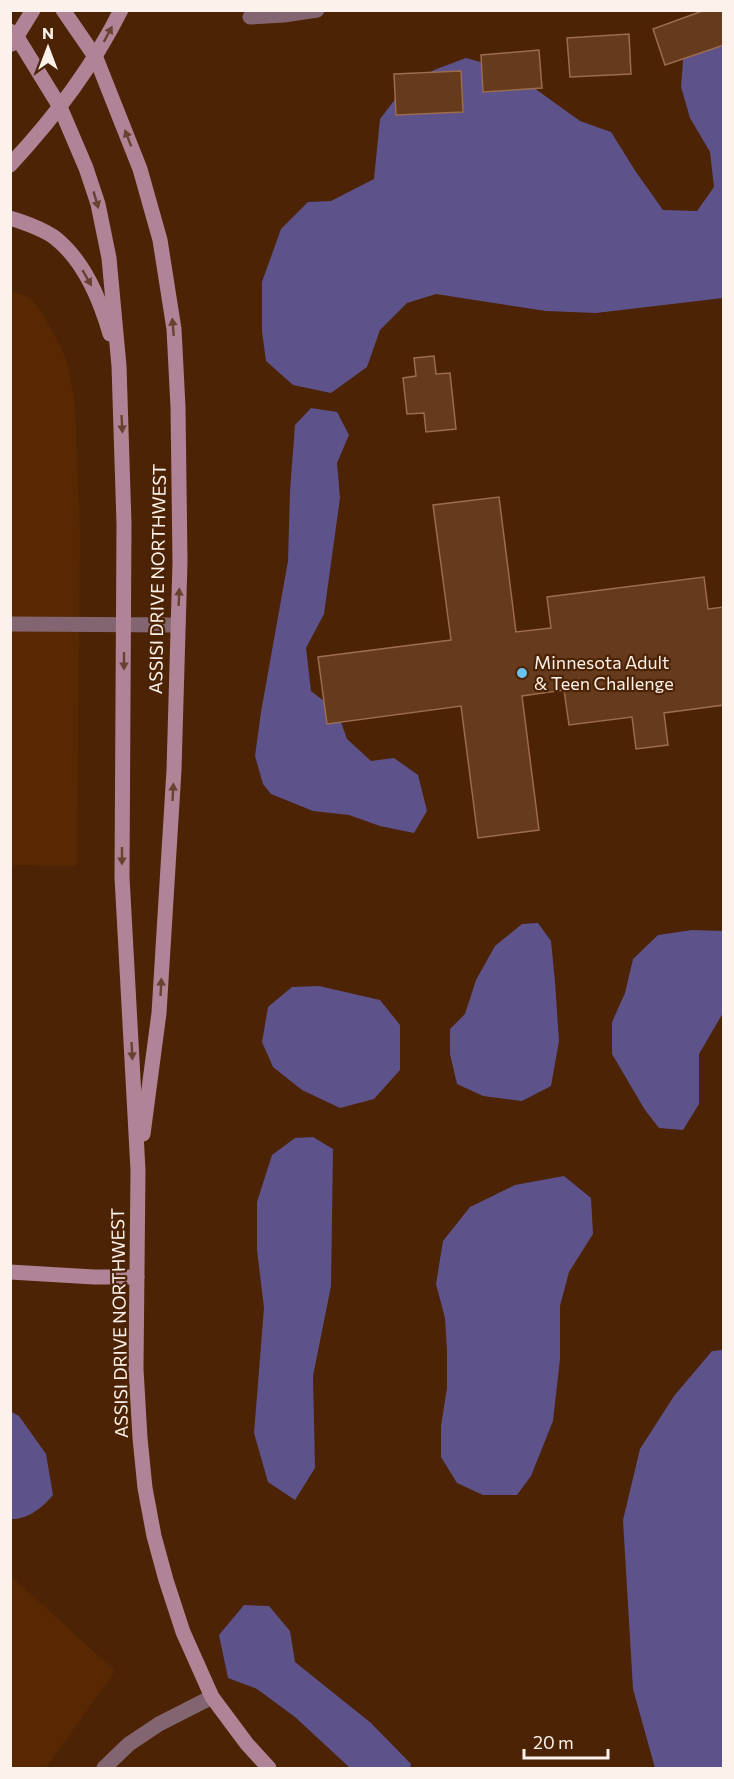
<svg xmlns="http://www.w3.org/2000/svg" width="734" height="1779" viewBox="0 0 734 1779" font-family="Commissioner,sans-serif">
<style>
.built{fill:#572802}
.forest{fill:#5e528b}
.building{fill:#653a1d;stroke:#9b6c4e;stroke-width:1.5}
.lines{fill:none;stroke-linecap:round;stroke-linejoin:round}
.lane{stroke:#836571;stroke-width:15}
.street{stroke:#836571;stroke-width:15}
.secondary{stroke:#b18396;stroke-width:15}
.oneway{fill:#6a4030}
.poi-dot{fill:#69c3f1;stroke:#4c2304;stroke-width:2}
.labels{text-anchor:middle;stroke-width:4.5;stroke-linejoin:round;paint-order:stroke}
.street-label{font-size:18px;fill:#fcf1eb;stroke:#4c2304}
.poi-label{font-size:18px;fill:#fcf1eb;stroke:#4c2304;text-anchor:start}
</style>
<rect width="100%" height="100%" fill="#4c2304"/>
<g class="built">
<polygon points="11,291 31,298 44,316 60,345 68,364 75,404 80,534 77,866 11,865"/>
<polygon points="11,1576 115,1671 46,1768 11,1768"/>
</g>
<g class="forest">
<polygon points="723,11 723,298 596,313 546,311 436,294 407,303 380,330 367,367 331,393 293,385 266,361 262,332 262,282 281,229 308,202 331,201 374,179 380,119 403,89 434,70 466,58 509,70 580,121 611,132 636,172 663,210 697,211 714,187 710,152 690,118 681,87 684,48"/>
<polygon points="311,408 337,412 349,435 337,463 340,498 324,614 306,648 311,691 337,711 347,739 371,761 394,758 418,775 427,811 414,833 380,826 349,815 313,811 271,794 263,784 255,756 261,712 288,561 290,491 295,425"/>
<polygon points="538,923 551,941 555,982 559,1041 551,1086 522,1101 483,1096 457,1084 450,1054 450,1029 465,1014 476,980 495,946 522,924"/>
<polygon points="692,930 723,931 723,1013 699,1054 699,1104 683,1130 659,1128 645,1110 612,1054 612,1022 625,993 633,959 658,935"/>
<polygon points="319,986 380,1000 400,1025 400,1070 374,1099 340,1108 302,1090 273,1067 262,1042 268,1007 292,987"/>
<polygon points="313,1137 333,1149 331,1286 313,1376 315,1468 295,1500 268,1482 254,1433 264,1308 257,1250 257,1202 272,1155 295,1138"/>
<polygon points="564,1176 591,1198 593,1234 569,1272 560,1306 560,1359 553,1421 531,1476 517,1495 483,1495 457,1483 441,1457 441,1426 447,1388 447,1351 445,1318 436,1284 443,1241 470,1207 515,1185"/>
<polygon points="723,1350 723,1768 655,1768 633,1689 623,1520 640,1449 674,1396 712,1351"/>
<path d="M 10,1411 L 19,1416 L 46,1454 L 53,1495 C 43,1507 28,1520 10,1519 Z"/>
<polygon points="244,1605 269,1606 290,1631 295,1662 371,1723 411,1764 410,1768 350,1768 295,1717 257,1689 228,1678 219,1635"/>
</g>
<g class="building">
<polygon points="705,10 724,10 724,45 665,65 653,29"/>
<polygon points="629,34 631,74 570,77 567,38"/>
<polygon points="539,50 542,88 483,92 481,55"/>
<polygon points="461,71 463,112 396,115 394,74"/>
<polygon points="434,356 436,374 450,373 456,429 426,432 424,413 407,414 403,378 416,376 414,358"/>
<polygon points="499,497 516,632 551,628 547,597 704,577 708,609 724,607 724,705 664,713 668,745 636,749 632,717 569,725 564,690 522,696 539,830 478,838 461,706 327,724 318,657 451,640 433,505"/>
</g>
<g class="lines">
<polyline class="lane" points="10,624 178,625"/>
<g class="street">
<polyline points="250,17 284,15 317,10"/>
<polyline points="104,1768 129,1744 159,1724 212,1697"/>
</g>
<g class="secondary">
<polyline points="63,10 96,58 140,169 160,240 174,329 178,407 180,562 174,770 159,1013 143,1134"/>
<polyline points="10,31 17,37 60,107 86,168 98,204 109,258 119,366 124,524 122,877 138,1170 136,1369 140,1438 145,1488 154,1536 166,1580 183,1632 212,1697 247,1744 269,1768"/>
<polyline points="12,44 33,10"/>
<path d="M 10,165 C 54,118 92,68 121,10"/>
<path d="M 10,218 C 25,223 41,228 54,237 C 84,260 100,299 110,334"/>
<polyline points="10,1272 94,1277 137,1277"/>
</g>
</g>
<defs><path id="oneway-solid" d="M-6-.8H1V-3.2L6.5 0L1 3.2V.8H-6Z" transform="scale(1.5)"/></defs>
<g class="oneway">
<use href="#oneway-solid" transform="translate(108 34) rotate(-62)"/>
<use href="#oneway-solid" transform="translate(128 138) rotate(-111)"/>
<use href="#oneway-solid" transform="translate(96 200) rotate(74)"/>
<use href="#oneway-solid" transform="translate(87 278) rotate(60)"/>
<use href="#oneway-solid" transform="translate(173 327) rotate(-95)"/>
<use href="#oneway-solid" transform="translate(122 424) rotate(87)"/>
<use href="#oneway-solid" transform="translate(179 597) rotate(-88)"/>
<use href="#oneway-solid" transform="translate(124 661) rotate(90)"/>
<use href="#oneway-solid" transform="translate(173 792) rotate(-87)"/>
<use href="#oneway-solid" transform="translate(122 856) rotate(90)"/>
<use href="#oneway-solid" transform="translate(161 987) rotate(-87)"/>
<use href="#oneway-solid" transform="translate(132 1051) rotate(87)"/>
</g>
<circle class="poi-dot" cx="522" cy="673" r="6"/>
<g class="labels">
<g class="street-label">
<text transform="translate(158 579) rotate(-89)" y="6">ASSISI DRIVE NORTHWEST</text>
<text transform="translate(120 1323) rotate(-91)" y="6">ASSISI DRIVE NORTHWEST</text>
</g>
<g class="poi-label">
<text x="534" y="669">Minnesota Adult<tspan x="534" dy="21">&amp; Teen Challenge</tspan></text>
</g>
</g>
<rect width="734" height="1779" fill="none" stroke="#fcf1eb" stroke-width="24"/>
<g transform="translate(48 48)" stroke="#4c2304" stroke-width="4.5" paint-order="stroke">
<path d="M0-4.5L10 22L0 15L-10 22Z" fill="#fcf1eb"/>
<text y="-9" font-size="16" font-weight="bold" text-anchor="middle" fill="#fcf1eb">N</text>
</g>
<path d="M524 1749v9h84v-9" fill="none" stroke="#fcf1eb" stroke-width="3"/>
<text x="533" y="1749" font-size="18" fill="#fcf1eb" stroke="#4c2304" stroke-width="4.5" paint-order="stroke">20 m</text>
</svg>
